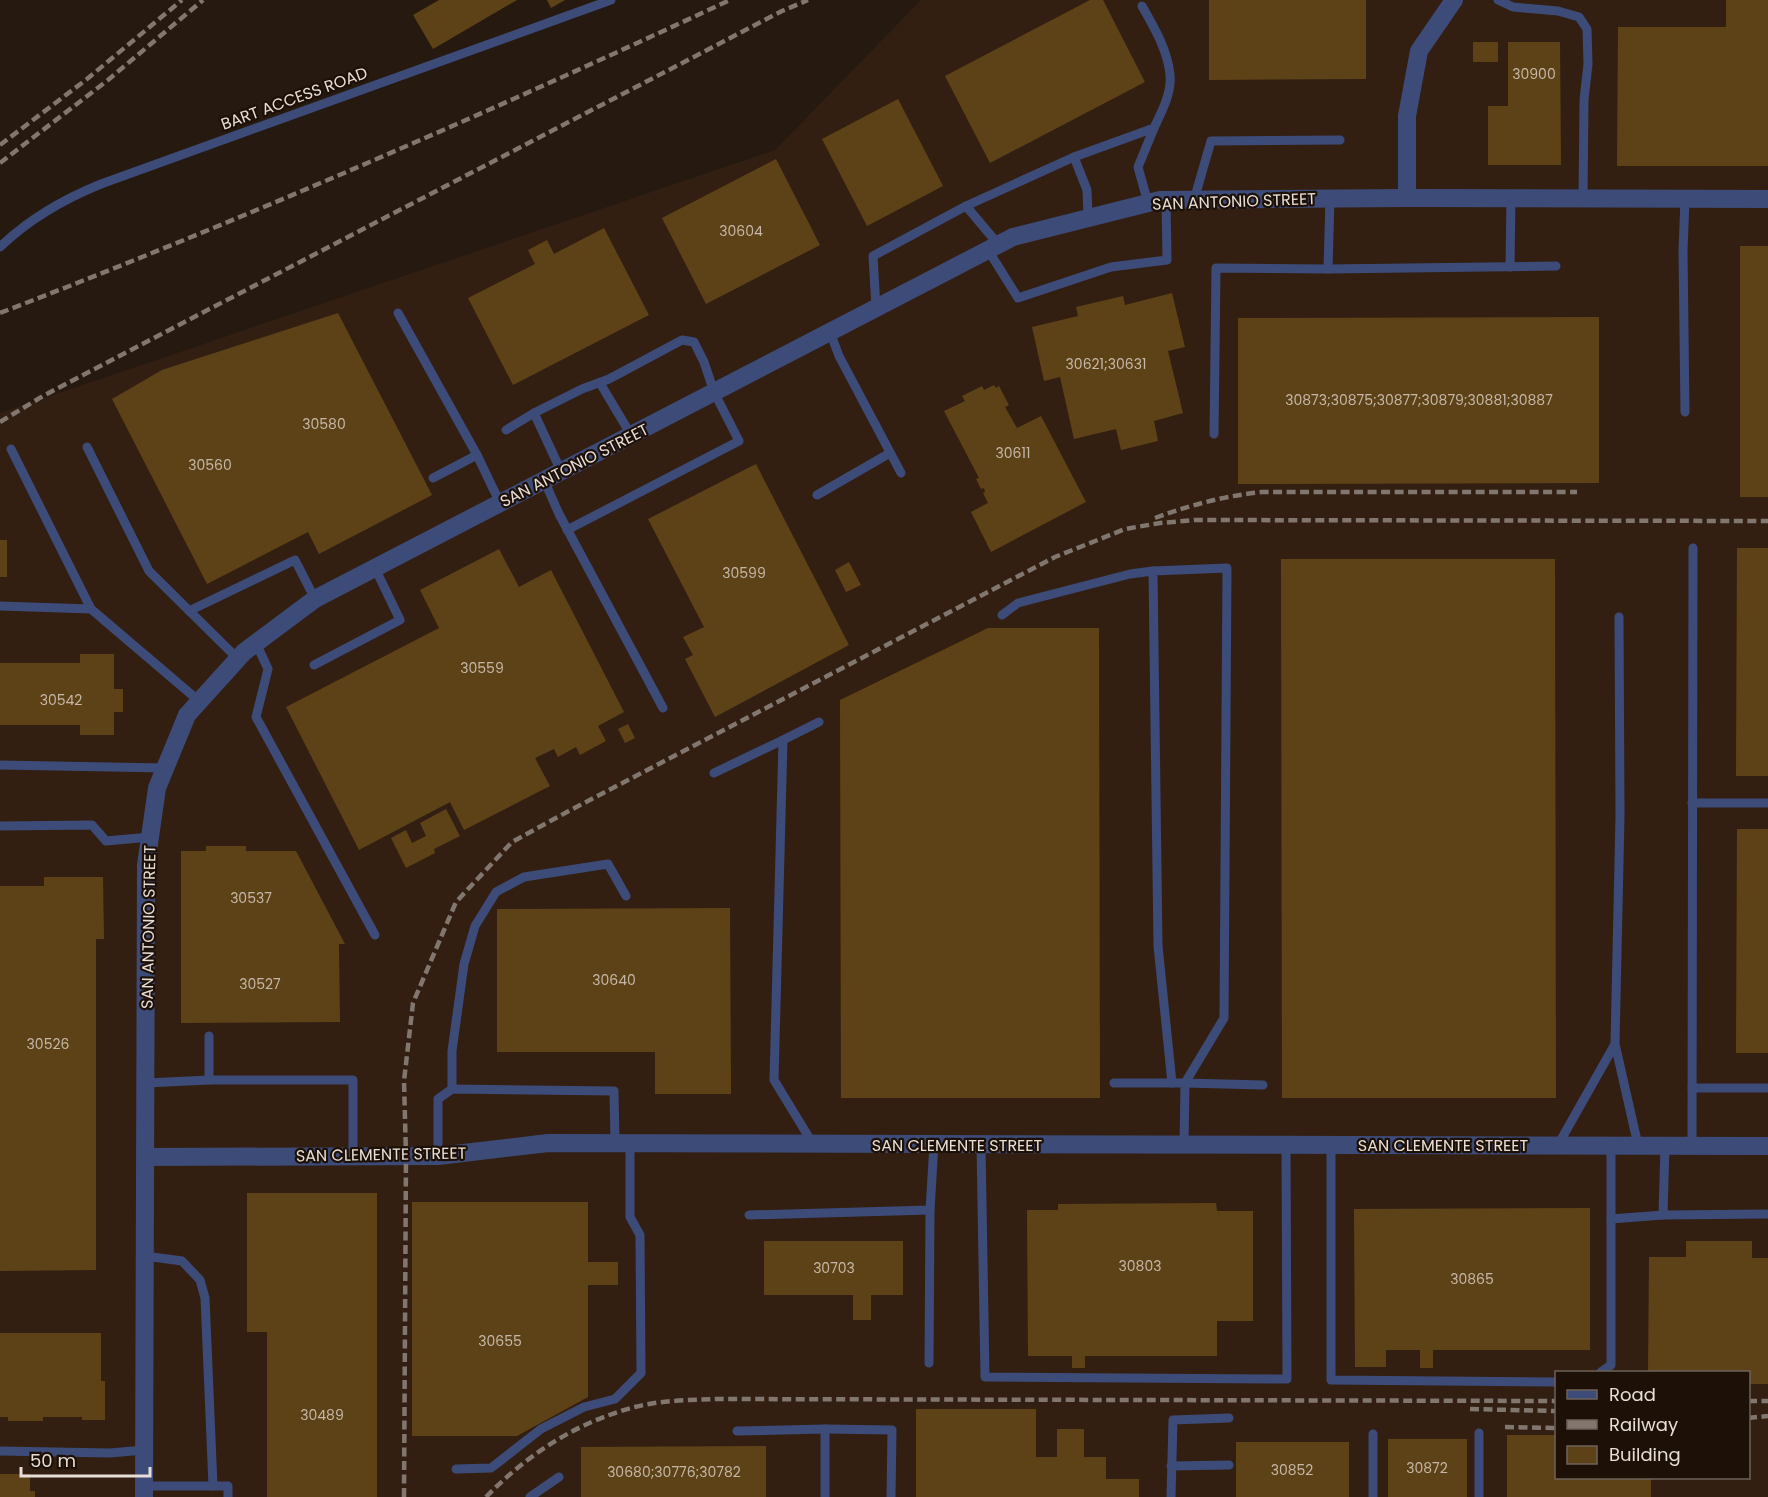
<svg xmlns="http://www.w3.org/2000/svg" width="1768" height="1497" viewBox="0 0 1768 1497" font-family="Poppins,sans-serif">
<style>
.built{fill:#321f12;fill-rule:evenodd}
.building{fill:#5e4217}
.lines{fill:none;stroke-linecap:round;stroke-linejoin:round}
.lane{stroke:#3d4b79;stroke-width:9}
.street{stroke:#3d4b79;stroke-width:18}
.rail{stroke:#82776f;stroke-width:4.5;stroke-dasharray:9 4.5;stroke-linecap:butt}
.labels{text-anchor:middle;stroke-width:4.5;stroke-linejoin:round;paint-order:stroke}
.number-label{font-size:14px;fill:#c5b7a7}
.street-label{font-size:16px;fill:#e7ded7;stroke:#1d1007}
</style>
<rect width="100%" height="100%" fill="#261910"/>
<path class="built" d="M 921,0 L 1768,0 L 1768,1497 L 0,1497 L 0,413 L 775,150 ZM 1556,1372 L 1748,1372 L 1748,1478 L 1556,1478 Z"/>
<g class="building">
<polygon points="439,0 517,0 433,49 413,15"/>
<polygon points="547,0 565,0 551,8"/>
<polygon points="1090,0 1103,0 1145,82 990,163 945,76"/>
<polygon points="1209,0 1366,0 1366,79 1209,80"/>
<polygon points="1726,0 1768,0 1768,166 1617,166 1618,27 1726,27"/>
<rect x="1473" y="42" width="25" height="20"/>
<polygon points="1508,42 1560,42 1561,165 1488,165 1488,106 1508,106"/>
<polygon points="898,99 943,186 867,226 822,139"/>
<polygon points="776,159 820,245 706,304 662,218"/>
<polygon points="604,228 649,315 513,385 468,298 535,264 528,250 547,240 554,254"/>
<rect x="1740" y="246" width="28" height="251"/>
<polygon points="1172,293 1185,347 1168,351 1183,413 1154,421 1158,441 1121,450 1116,429 1074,439 1060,377 1044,381 1032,327 1078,316 1076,307 1123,296 1125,305"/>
<polygon points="338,313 432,495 319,554 308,532 207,584 112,399 162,370"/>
<polygon points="1599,317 1599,483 1238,484 1238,318"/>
<polygon points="994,385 996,388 999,386 1009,405 1005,407 1017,428 1041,416 1086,502 991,552 971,512 988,503 983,493 985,492 984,488 981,489 976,479 979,478 944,411 965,401 962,396 982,386 984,390"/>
<polygon points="756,464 849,645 715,717 685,659 693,655 683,637 704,627 648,519"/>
<rect x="0" y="540" width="7" height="37"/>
<polygon points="1737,548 1768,548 1768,776 1736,776"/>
<polygon points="499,549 519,587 551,570 624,712 598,726 606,741 580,755 576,747 558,757 554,749 535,758 550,786 464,830 450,802 359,850 286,707 439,628 420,590"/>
<polygon points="1281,559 1555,559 1556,1098 1282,1098"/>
<polygon points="849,562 861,585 846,592 835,570"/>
<polygon points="988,628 1099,628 1100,1098 841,1098 840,700"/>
<polygon points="80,654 114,654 114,689 123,689 123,712 114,712 114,735 80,735 80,725 0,725 0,663 80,663"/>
<polygon points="628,724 635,738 625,743 618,729"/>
<polygon points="446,809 460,836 434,849 435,853 406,868 391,838 406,830 412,843 426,836 420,823"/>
<polygon points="1737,829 1768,829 1768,1053 1736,1053"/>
<polygon points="206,846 246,846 246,851 296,851 345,944 339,944 340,1022 181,1023 181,851 206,851"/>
<polygon points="44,877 103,877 104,939 96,939 96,1270 0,1271 0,886 44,886"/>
<polygon points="730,908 731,1094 655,1094 655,1052 497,1052 497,909"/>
<polygon points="247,1193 377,1193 377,1497 267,1497 267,1332 247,1332"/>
<polygon points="412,1202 588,1202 588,1262 618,1262 618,1285 588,1285 588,1397 517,1436 412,1436"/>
<polygon points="1216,1203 1217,1211 1253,1211 1253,1321 1217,1321 1217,1356 1085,1356 1085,1368 1072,1368 1072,1356 1028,1356 1027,1210 1058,1210 1058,1204"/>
<polygon points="1590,1208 1590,1350 1433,1350 1433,1368 1420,1368 1420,1350 1386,1350 1386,1367 1355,1367 1354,1209"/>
<polygon points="764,1241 903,1241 903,1295 871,1295 871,1320 853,1320 853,1295 764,1295"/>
<polygon points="1686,1241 1752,1241 1752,1258 1768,1258 1768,1384 1748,1384 1748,1372 1648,1372 1649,1257 1686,1257"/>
<polygon points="0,1333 101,1333 101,1381 105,1381 105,1420 82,1420 82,1417 43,1417 43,1421 8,1421 8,1417 0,1417"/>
<polygon points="916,1409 1036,1409 1036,1457 1057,1457 1057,1429 1084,1429 1084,1457 1106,1457 1106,1479 1139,1479 1139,1497 916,1497"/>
<polygon points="1507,1435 1556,1435 1556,1478 1651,1478 1651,1497 1507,1497"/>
<rect x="1388" y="1439" width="79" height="58"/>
<rect x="1236" y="1442" width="113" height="55"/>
<polygon points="766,1446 766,1497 581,1497 581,1447"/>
<polygon points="0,1474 30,1474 30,1491 35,1491 35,1497 0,1497"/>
</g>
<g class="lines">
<g class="lane">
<polyline points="1498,0 1513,7 1558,11 1579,17 1587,29 1588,64 1584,100 1583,198"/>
<path d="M 1142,6 C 1154,27 1168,51 1170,75 C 1172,93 1161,113 1154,128"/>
<polyline points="1074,157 1154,128 1138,167 1148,203"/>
<polyline points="1194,200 1211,141 1340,140"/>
<polyline points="966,206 1074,157 1087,190 1088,218"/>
<path d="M 0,247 C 29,219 64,199 101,184 L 611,0"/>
<polyline points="988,250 1018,298 1111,267 1167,260 1166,200"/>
<polyline points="1510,267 1511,198"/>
<polyline points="1328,269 1556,266"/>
<polyline points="876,308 873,256 966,206 998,244"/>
<polyline points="398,313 477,455"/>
<polyline points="830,332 839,356 901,473"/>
<polyline points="600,383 631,435"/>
<polyline points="1685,412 1683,251 1685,199"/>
<polyline points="506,430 534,413"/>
<polyline points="1214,434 1216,268 1328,269 1330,198"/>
<polyline points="87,447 149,571 238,659"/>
<polyline points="11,449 91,609 199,701"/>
<polyline points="561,471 534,413 582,389 609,379 682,340 694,342 704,362 714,392 739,441 567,530"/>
<polyline points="433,478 477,455 500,503"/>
<polyline points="544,480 559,514 663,708"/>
<polyline points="817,495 890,453"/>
<polyline points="0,606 91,609"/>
<polyline points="189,611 295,560 315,599"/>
<polyline points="1002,615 1018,603 1130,574 1153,571"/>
<polyline points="1619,617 1620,816 1615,1044 1638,1145"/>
<polyline points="256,643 268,669 256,717 375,935"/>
<polyline points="314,665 400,620 375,568"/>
<polyline points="783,740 819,722"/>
<polyline points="0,765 165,768"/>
<polyline points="714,773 783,740 774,1080 813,1144"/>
<polyline points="1692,803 1768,803"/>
<polyline points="0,826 92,825 106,841 150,837"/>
<polyline points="209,1080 209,1036"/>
<polyline points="146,1083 209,1080 353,1080 353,1156"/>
<polyline points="1114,1083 1185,1083 1184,1145"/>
<polyline points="1172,1083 1158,946 1153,571 1227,568 1224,1018 1185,1083 1263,1085"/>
<polyline points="1692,1088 1768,1088"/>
<polyline points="452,1089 452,1051 464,964 475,926 496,892 524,877 608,864 626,896"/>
<polyline points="981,1145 985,1377 1287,1379 1286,1145"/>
<polyline points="1331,1145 1331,1380 1556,1382"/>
<polyline points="1558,1145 1615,1044"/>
<polyline points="1665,1145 1663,1215 1768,1214"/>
<polyline points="1692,1146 1693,548"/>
<polyline points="438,1156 438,1099 452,1089 614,1091 615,1144"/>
<polyline points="749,1215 930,1210 934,1144"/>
<polyline points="1611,1219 1611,1145"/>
<polyline points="145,1256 182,1261 200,1280 205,1298 213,1486"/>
<polyline points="929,1363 930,1210"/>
<polyline points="1601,1372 1611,1365 1611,1219 1663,1215"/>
<polyline points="825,1429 892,1430 891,1497"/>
<polyline points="737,1431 825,1429 825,1497"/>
<polyline points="1479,1433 1479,1497"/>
<polyline points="0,1451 110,1453 144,1450"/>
<polyline points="1171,1466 1229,1465"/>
<polyline points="456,1469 491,1468 541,1429 584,1407 615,1399 641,1373 640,1235 630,1217 630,1144"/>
<polyline points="144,1486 228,1486 228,1497"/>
<polyline points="530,1497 559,1477"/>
<polyline points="1171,1497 1173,1420 1229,1418"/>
<polyline points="1373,1497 1373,1434"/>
</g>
<g class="street">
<polyline points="1407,198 1407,116 1419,51 1454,0"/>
<polyline points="146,1157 438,1156 548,1143 1768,1146"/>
<polyline points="144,1497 146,865 157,788 187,715 244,652 315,599 1013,237 1160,200 1407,198 1768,199"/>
</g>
<g class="rail">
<polyline points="0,145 87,79 182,0"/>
<polyline points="0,163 108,80 203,0"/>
<path d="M 0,313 C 247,218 490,112 730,0"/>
<polyline points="0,422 43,396 127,352 782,11 808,0"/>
<path d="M 1155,518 C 1190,505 1224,496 1262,492 L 1577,492"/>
<polyline points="1748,1401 1768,1401"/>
<polyline points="1470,1409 1556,1411"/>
<polyline points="1748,1418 1768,1416"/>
<polyline points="1505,1427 1556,1428"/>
<polyline points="404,1497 406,1156 404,1081 413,1003 456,902 512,842 567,812 1055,557 1125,529 1160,523 1195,520 1768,521"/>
<path d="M 486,1497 C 528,1454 577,1422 635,1407 C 662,1400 691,1400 718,1399 L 1556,1401"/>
</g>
</g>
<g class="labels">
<g class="number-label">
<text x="1534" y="79">30900</text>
<text x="741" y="236">30604</text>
<text x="1106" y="369">30621;30631</text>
<text x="1419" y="405">30873;30875;30877;30879;30881;30887</text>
<text x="324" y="429">30580</text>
<text x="1013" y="458">30611</text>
<text x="210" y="470">30560</text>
<text x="744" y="578">30599</text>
<text x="482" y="673">30559</text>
<text x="61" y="705">30542</text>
<text x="251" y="903">30537</text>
<text x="614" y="985">30640</text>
<text x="260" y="989">30527</text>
<text x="48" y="1049">30526</text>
<text x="1140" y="1271">30803</text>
<text x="834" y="1273">30703</text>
<text x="1472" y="1284">30865</text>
<text x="500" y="1346">30655</text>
<text x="322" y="1420">30489</text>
<text x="1427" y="1473">30872</text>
<text x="1292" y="1475">30852</text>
<text x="674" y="1477">30680;30776;30782</text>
</g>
<g class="street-label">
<text transform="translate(294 98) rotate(-20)" y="6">BART ACCESS ROAD</text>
<text transform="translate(1234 201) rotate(-2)" y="6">SAN ANTONIO STREET</text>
<text transform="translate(574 465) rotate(-27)" y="6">SAN ANTONIO STREET</text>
<text transform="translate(148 927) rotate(-89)" y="6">SAN ANTONIO STREET</text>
<text x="957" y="1151">SAN CLEMENTE STREET</text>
<text x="1443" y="1151">SAN CLEMENTE STREET</text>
<text transform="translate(381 1154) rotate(-1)" y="6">SAN CLEMENTE STREET</text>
</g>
</g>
<rect x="1555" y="1371" width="195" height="108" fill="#1d1007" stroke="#6e625a" stroke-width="1.5"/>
<rect x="1567" y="1390" width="30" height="9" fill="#3d4b79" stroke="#6e625a" stroke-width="1.5"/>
<text x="1609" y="1401" font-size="18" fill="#e7ded7">Road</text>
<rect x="1567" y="1420" width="30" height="9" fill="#82776f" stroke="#6e625a" stroke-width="1.5"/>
<text x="1609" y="1431" font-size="18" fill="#e7ded7">Railway</text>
<rect x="1567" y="1446" width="30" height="18" fill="#5e4217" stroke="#6e625a" stroke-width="1.5"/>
<text x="1609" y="1461" font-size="18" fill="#e7ded7">Building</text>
<path d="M21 1467v9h129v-9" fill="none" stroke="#e7ded7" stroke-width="3"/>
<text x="30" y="1467" font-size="18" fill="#e7ded7" stroke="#1d1007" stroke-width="4.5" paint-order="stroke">50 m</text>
</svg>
